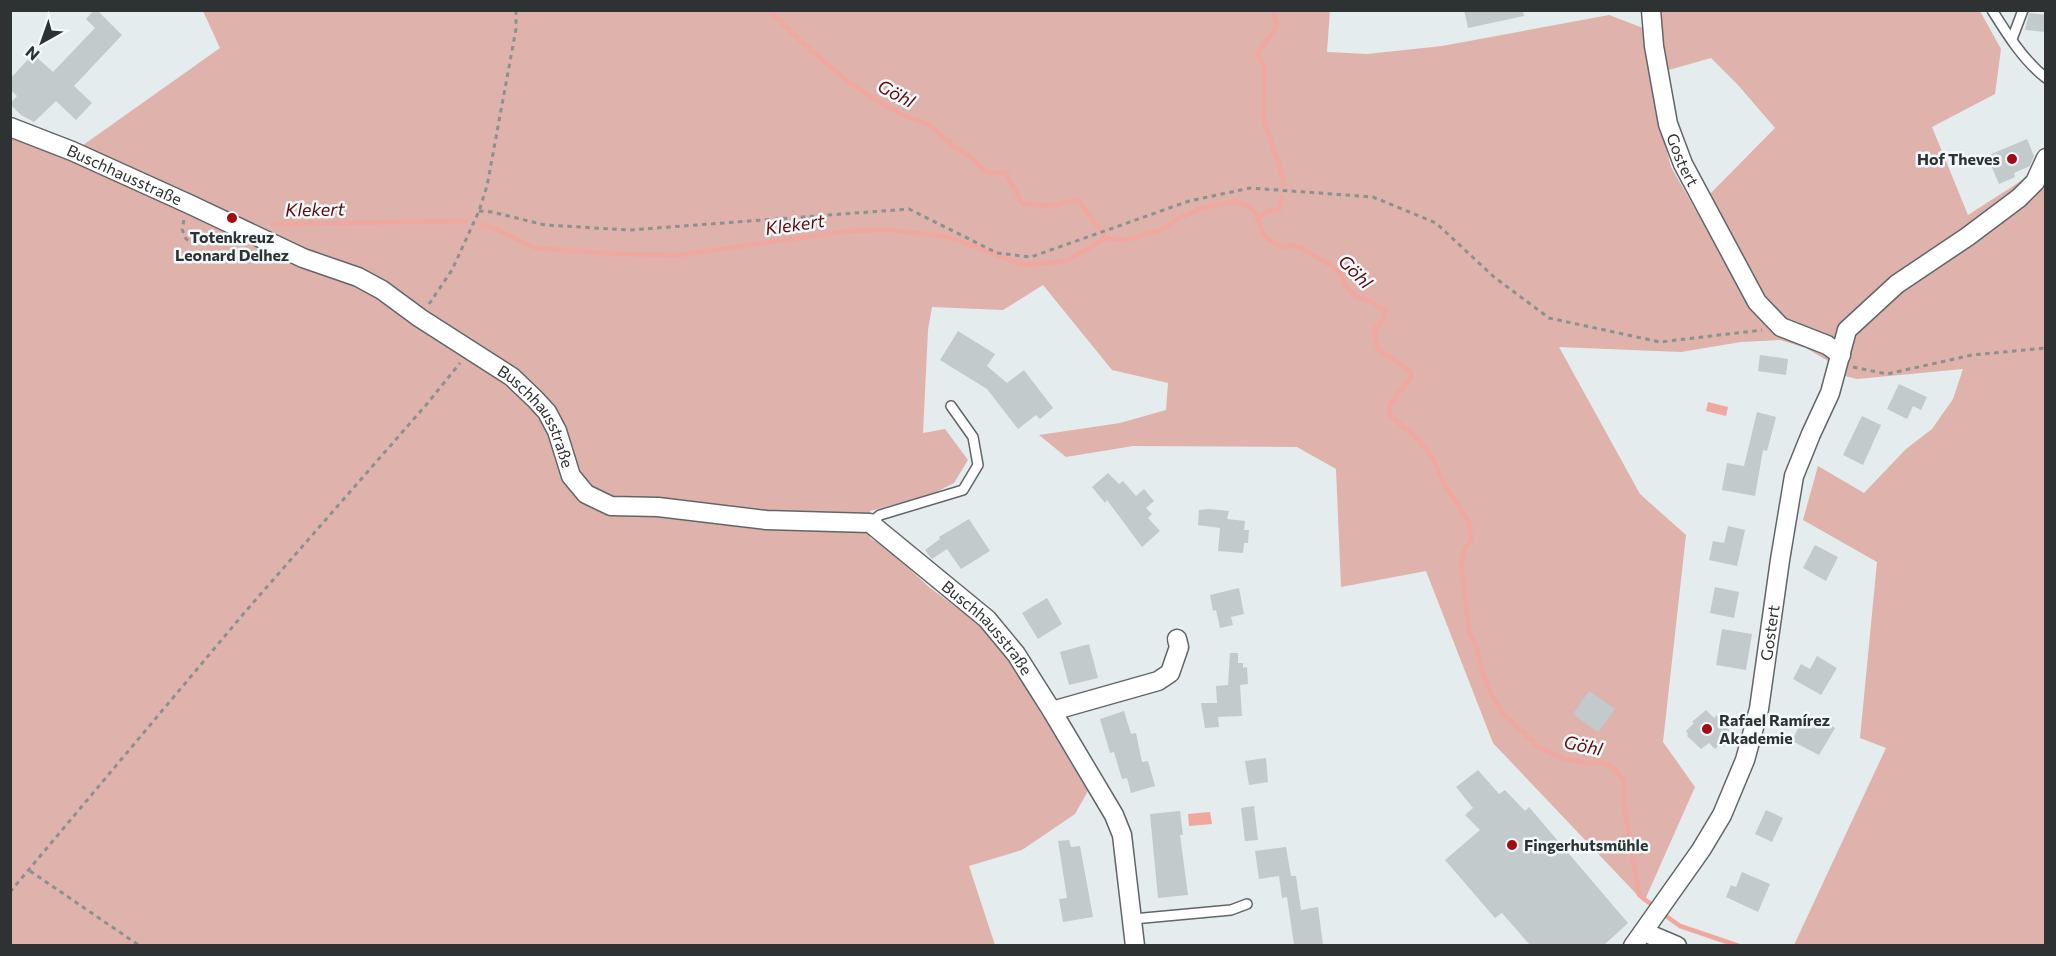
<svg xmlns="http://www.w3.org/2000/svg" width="2056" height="956" viewBox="0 0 2056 956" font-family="Commissioner,sans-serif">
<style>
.green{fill:#dfb2ac}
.water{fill:#f0a79f}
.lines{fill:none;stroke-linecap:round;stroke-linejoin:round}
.stream{stroke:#f0a79f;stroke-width:4.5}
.building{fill:#c3cacc}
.lane-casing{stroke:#606668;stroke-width:12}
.street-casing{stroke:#606668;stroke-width:21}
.path{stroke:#8b9091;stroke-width:3;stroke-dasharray:4.5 4.5;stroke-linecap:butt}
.lane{stroke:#fff;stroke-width:9}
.street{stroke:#fff;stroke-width:18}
.poi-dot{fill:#a30a14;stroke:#f1f9fb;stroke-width:2}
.labels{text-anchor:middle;stroke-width:5;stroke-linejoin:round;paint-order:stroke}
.poi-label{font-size:16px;font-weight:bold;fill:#2f3232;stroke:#f1f9fb;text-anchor:start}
.street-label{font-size:16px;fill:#2f3232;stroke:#f1f9fb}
.water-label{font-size:18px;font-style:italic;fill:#5f090b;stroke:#f1f9fb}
</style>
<rect width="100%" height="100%" fill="#e4eced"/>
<polygon class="green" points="1330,10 1327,52 1367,54 1442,46 1609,15 1643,28 1654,101 1671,167 1746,298 1706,198 1775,128 1738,85 1711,58 1665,71 1660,11 1980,11 2001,49 1995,94 1932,127 1968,215 2024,179 2039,164 2045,147 2045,945 1794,945 1886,748 1860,738 1877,562 1803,520 1818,466 1864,493 1906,449 1932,429 1953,399 1963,369 1857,379 1837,374 1833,364 1806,348 1780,340 1741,342 1681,352 1559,347 1640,494 1686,535 1663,742 1695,787 1644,902 1493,743 1426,571 1341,587 1336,469 1297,447 1133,446 1066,457 1039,435 1120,423 1166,410 1168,383 1112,370 1043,285 1003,310 932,307 928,330 923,433 945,429 968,460 954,483 932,494 870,511 870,538 888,549 929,587 979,624 1010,662 1088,791 1075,814 1022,850 969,866 995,945 11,945 10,135 177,204 79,148 220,48 203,11"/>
<g class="water">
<polygon points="1708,402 1728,407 1726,416 1706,411"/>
<polygon points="1210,812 1212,824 1189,826 1188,814"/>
</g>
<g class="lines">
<g class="stream">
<polyline points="769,10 806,46 852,85 900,114 928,124 955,147 971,157 986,172 1006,173 1022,203 1048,206 1078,200 1106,238 1126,240 1161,230 1175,220 1202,208 1233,202 1246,205 1255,212 1265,237 1281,247 1291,245 1301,248 1335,268 1342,275 1345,285 1356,297 1373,302 1385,311 1384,319 1374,330 1378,349 1410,371 1412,377 1389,405 1390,415 1418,440 1433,458 1443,482 1469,522 1471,539 1465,549 1461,563 1469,631 1476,645 1483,673 1491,694 1503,713 1540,748 1564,759 1589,763 1602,763 1611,766 1624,781 1623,798 1639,895 1656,908"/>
<polyline points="1273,10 1277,26 1257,54 1264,66 1263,117 1283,177 1283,185"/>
<polyline points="1258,218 1267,211 1279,210 1282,197"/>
<polyline points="273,224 465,221"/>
<polyline points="481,225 494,228 536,248 615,254 679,255 849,231 890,230 948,237 1024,265 1066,261 1106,238"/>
<polyline points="1662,913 1680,926 1739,946"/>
</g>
</g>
<g class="building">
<polygon points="94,10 97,10 122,35 74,86 92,103 76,120 56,101 34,122 21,115 10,104 17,96 10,89 10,79 33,54 53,72 95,28 86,19"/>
<polygon points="1464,10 1523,10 1524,16 1468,28"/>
<polygon points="2029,13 2046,15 2046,32 2025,30"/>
<polygon points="2027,139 2034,156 2030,166 2014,173 2015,177 1999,184 1987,156"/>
<polygon points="958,331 995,354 987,366 1007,383 1024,370 1053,408 1040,419 1036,415 1018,429 987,389 940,360"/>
<polygon points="1760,355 1788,359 1786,375 1758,371"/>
<polygon points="1899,384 1927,397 1921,410 1913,406 1907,419 1887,409"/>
<polygon points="1757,412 1776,417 1767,451 1763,450 1755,496 1722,490 1727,463 1744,466"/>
<polygon points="1862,416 1881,425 1863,465 1843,455"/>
<polygon points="1108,473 1119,484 1123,481 1136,496 1144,489 1154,501 1146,508 1152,514 1148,518 1160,531 1142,547 1107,500 1105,503 1092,487"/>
<polygon points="1209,509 1229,511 1227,519 1245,521 1244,530 1249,530 1248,543 1244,543 1243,553 1218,551 1220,528 1198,525 1199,510"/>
<polygon points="969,519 990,551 961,569 947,549 932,559 931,558 925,550 940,539 939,537"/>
<polygon points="1728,526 1745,530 1737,566 1709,560 1713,541 1724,543"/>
<polygon points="1815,545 1838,557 1826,581 1803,568"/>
<polygon points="1715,587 1739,592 1734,618 1710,613"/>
<polygon points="1239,588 1244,614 1231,617 1233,625 1220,628 1216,610 1213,611 1210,595"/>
<polygon points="1047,598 1062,624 1038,639 1022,613"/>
<polygon points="1722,629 1752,634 1746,670 1716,665"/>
<polygon points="1089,644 1098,678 1069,685 1060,652"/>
<polygon points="1230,653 1238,653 1238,663 1243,663 1243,668 1247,667 1248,684 1240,685 1242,716 1218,717 1219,727 1205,728 1201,703 1217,703 1216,686 1228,685"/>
<polygon points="1817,656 1837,668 1821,695 1793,679 1801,664 1810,669"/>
<polygon points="1589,691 1615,709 1598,732 1573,714"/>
<polygon points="1706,710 1714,718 1717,715 1735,737 1723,747 1721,744 1715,749 1709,743 1701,749 1687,736 1688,734 1686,731 1694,723 1692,722"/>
<polygon points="1124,711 1131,734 1136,733 1142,762 1148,761 1155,786 1131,793 1127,778 1122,779 1114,752 1110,753 1100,719"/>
<polygon points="1806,712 1835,728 1819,755 1792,741"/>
<polygon points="1266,758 1268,782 1249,785 1245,761"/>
<polygon points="1478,770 1499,794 1505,790 1525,811 1529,807 1628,923 1604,945 1530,945 1502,913 1495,918 1445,860 1480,830 1465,815 1473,808 1456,787"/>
<polygon points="1254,806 1258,840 1245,841 1241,808"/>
<polygon points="1766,810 1783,818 1772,842 1755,834"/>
<polygon points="1180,811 1183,835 1180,835 1188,895 1158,898 1150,814"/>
<polygon points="1069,840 1071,847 1080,846 1093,917 1063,922 1059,899 1067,898 1058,841"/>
<polygon points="1286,847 1291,876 1296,876 1301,910 1318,907 1323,945 1294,945 1287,897 1282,898 1279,876 1259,879 1255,851"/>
<polygon points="1742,872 1770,884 1758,912 1726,897 1731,885 1736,887"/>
</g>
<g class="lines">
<defs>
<g id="lane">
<path d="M 1992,10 C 2007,34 2023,60 2046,78"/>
<polyline points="2012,39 2023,10"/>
<polyline points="870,523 880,515 963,490 978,465 973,437 951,406"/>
<polyline points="1133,919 1231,910 1247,904"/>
</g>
<g id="street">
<path id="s1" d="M 1651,10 L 1654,46 L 1668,124 L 1683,164 L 1757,302 L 1781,327 L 1827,345 L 1841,355"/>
<path id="s2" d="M 10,127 L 72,151 L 189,204 L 303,258 L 358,277 L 382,290 L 420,318 L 512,377 L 535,399 L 547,412 L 557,431 L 571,476 L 586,494 L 611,506 L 658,507 L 766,520 L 870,523 L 987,619 L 1016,654 L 1052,711 L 1114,815 L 1122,835 L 1135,946"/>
<polyline points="1052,711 1158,681 1170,673 1179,647 1177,639"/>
<polyline points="1644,932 1677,946"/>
<path id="s3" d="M 1633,946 L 1701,850 L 1722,815 L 1745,760 L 1759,709 L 1780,560 L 1794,476 L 1811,434 L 1830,393 L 1847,330 L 1897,284 L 1967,237 L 2019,198 L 2035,182 L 2046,158"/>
</g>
</defs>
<use href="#lane" class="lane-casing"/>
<use href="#street" class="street-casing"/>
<g class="path">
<polyline points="479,211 492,212 545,225 630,230 909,209 997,253 1031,257 1189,201 1250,188 1373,197 1436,223 1494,277 1549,318 1660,342 1762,330"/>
<polyline points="184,220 182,229 186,239 195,243"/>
<polyline points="429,304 452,270 479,211 487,186 516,29 516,10"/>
<polyline points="1853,367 1887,374 1972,355 2046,348"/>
<polyline points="30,871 140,946"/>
<polyline points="10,892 245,612 426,405 460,363"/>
</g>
<use href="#lane" class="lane"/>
<use href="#street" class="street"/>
</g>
<g class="poi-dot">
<circle cx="2012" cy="159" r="6"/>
<circle cx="232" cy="218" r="6"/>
<circle cx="1707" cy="729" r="6"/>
<circle cx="1512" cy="845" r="6"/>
</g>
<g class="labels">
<g class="poi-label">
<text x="2000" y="165" text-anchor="end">Hof Theves</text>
<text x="232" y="243" text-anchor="middle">Totenkreuz<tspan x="232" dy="18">Leonard Delhez</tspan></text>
<text x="1719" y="726">Rafael Ramírez<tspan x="1719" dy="18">Akademie</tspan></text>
<text x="1524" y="851">Fingerhutsmühle</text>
</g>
<g class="street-label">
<text dy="6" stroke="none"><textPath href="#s1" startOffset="154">Gostert</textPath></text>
<text dy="6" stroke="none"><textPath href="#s2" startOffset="124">Buschhausstraße</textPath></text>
<text dy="6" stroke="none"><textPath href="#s2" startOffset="610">Buschhausstraße</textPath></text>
<text dy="6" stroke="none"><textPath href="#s2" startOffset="1150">Buschhausstraße</textPath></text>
<text dy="6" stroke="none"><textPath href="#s3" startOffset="348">Gostert</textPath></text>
</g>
<g class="water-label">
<text transform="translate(896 94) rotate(28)" y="6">Göhl</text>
<text transform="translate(315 210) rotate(-1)" y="6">Klekert</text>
<text transform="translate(795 225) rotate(-8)" y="6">Klekert</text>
<text transform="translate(1355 272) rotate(45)" y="6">Göhl</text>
<text transform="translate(1583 746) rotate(12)" y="6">Göhl</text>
</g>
</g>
<rect width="2056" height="956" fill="none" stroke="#2f3232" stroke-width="24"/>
<g transform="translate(42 42) rotate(220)" stroke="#f1f9fb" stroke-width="4.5" paint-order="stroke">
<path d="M0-4.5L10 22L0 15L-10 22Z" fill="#2f3232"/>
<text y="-9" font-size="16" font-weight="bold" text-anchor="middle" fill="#2f3232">N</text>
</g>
</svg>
